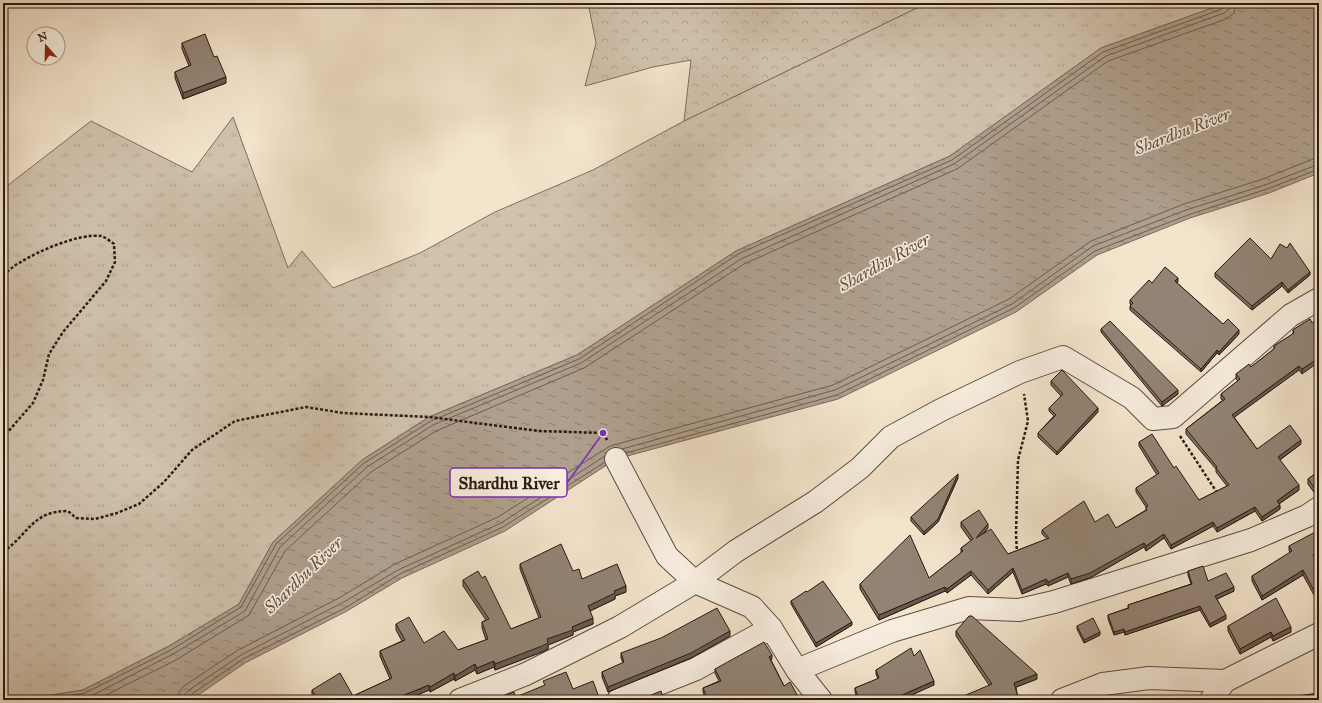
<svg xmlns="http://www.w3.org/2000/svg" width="1322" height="703" viewBox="0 0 1322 703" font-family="'IM FELL Great Primer',serif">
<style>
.grass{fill:url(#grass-tufts);stroke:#7e6e60}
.forest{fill:url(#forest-crowns);stroke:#7e6e60}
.water{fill:url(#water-ripples);stroke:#7a6a5d}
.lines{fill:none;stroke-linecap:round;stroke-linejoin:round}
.shore{stroke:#6c5c50;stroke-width:1}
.minor-casing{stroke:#5c4c42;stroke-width:24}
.path{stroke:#2a1a14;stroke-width:2.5;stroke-dasharray:3 2;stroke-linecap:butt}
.minor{stroke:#f7edde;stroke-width:22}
.wall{fill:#7e7164;stroke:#2a1a14}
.shaded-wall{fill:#675c51;stroke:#2a1a14}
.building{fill:#938374;stroke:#2a1a14}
.labels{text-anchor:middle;stroke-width:3.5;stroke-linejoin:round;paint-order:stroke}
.water-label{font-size:17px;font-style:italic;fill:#5f4f44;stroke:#f7edde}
.leader{fill:none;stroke:#7b2cbf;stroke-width:1.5}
.callout-dot{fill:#7b2cbf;stroke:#f7edde;stroke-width:1.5}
.callout{fill:#f7edde;stroke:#7b2cbf;stroke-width:1.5}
.callout-label{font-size:17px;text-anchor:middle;font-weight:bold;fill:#2a1a14}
</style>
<defs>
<pattern id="grass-tufts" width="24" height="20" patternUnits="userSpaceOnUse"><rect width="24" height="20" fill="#d1c2ad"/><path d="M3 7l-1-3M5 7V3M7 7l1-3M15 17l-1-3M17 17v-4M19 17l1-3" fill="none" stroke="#b4a694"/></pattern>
<pattern id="forest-crowns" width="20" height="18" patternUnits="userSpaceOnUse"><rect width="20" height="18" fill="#d1c2ad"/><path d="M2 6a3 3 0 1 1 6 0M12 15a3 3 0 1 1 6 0" fill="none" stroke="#b4a694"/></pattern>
<pattern id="water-ripples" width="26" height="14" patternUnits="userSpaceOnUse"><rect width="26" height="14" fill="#af9f8d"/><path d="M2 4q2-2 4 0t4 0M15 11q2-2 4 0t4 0" fill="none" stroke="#8f8172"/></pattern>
</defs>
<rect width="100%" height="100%" fill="#f3e4cc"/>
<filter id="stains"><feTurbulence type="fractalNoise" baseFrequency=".005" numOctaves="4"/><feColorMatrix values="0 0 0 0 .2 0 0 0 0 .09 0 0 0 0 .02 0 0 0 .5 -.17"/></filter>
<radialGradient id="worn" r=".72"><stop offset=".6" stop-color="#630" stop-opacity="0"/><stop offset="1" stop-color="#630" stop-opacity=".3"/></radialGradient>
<polygon class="grass" points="927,3 1226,3 1101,48 950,156 736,251 577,355 429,417 362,460 273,542 239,604 169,646 83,690 20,700 3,700 3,189 91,121 192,172 233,117 288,268 302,251 333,288 420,253 495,212 593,170 684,121"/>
<polygon class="forest" points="588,3 927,3 684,121 691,60 653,67 585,86 596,43"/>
<polygon class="water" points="1226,3 1319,3 1319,173 1269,193 1190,218 1097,255 1016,312 838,399 616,459 505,531 402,578 347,611 245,663 191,700 20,700 83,690 169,646 239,604 273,542 362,460 429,417 577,355 736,251 950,156 1101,48"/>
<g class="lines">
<g class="shore">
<polyline points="622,449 835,390 1012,304 1093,246 1186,210 1265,185 1319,164"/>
<polyline points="626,453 837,395 1014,308 1095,251 1188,215 1267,189 1319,169"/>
<polyline points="45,700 85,693 171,650 241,607 276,544 364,463 431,421 579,359 738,254 952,160 1103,52 1222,9 1225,3"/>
<polyline points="75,700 87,698 173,654 245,611 280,547 367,467 433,425 581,363 741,259 954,164 1106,56 1224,13 1229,9 1230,3"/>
<polyline points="96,700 176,660 249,615 285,551 371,472 436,431 584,368 744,264 957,169 1108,61 1226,19 1234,13 1236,3"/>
<polyline points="178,700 179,692 184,686 238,650 339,598 395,564 498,517 610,446 833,385 1009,299 1091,241 1184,204 1263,179 1313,159 1319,158"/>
<polyline points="184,700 184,695 189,690 241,655 342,603 398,570 501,523 605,456"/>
<polyline points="189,700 192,694 243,659 345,608 400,574 503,527 605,462"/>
</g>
<defs>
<g id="minor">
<polyline points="616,459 667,556 695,582 752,607 771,628 797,670 821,700"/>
<polyline points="797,670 892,631 969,608 1019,610 1054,602 1251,540 1307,516 1319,508"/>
<polyline points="460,700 526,674 620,627 695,582 736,551 815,502 860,468 891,437 941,410 1020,372 1063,357 1132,398 1153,419 1173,417 1291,315 1319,299"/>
<polyline points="618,700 696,669 771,628"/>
<polyline points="1062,700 1103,684 1149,678 1225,681"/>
<polyline points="1211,700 1225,681 1319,634"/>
</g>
</defs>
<use href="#minor" class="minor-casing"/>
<g class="path">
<path d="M 3,275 C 9,271 14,265 21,262 C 38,251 80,233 101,236 C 105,237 110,241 114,244 L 115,262 L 106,281 L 63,332 L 49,354 L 43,380 L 33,403 L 6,434 L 3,441"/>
<polyline points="1180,436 1218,494"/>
<path d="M 3,552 C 29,534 32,511 68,511 L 76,518 L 95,519 L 117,513 L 139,504 L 164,482 L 192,450 L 235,421 L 306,407 L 343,413 L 429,417 L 539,431 L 603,433 L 607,440"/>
<polyline points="1017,554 1016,534 1018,460 1028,421 1024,394"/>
<polyline points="3,692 10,700"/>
</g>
<use href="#minor" class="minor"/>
</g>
<g class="wall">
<polygon points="182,43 214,57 226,83 183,99 175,78 175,72 189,66 182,49"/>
<polygon points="1271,259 1310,275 1288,293 1282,286 1252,310 1215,277 1215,273"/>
<polygon points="1178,281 1177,283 1223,324 1239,334 1219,355 1217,353 1201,372 1130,310 1130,306 1131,305 1130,304 1130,300 1152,283"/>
<polygon points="1310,319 1302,374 1299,370 1234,417 1257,449 1301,444 1280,460 1299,490 1279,504 1280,509 1262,521 1255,511 1217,532 1213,526 1171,549 1164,538 1146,551 1144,547 1090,578 1071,584 1068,577 1048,586 1046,584 1022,594 1013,572 988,594 971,575 947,593 945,591 879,620 860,589 860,584 929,578 961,553 961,548 971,541 961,527 961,522 988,528 984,533 1008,554 1047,539 1042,534 1042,530 1095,522 1116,528 1146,510 1146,507 1136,492 1136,488 1157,475 1139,446 1139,442 1174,468 1199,500 1227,486 1216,472 1216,469 1186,434 1186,429 1223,400 1221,399 1221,394 1238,381 1236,379 1236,374 1251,367 1274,349 1274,346 1293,334 1293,330"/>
<polygon points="1101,329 1178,394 1162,406 1101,332"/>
<polygon points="1051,381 1098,412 1057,455 1038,437 1038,433 1054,416 1049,411 1049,408 1061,396 1051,385"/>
<polygon points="1319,471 1319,493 1316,495 1308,484 1308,479"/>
<polygon points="958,478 938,522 924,535 911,521 911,517"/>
<polygon points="1289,546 1315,558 1319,565 1319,604 1303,575 1262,600 1252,581 1252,576 1290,553 1289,550"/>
<polygon points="520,564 573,571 582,579 626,592 615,596 615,599 590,611 593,624 573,632 573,635 548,645 548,649 542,652 495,670 494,667 477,674 475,670 455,681 454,679 430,692 429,690 406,700 314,700 312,696 312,690 353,696 390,679 380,656 380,651 402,641 396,630 396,624 424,643 458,650 486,640 482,628 482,622 486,620 463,586 463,580 511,629 539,618 520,569"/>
<polygon points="1188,571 1208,581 1234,591 1217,599 1226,619 1210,627 1200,610 1125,635 1124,632 1114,635 1108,619 1108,615 1128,608 1128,605 1191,584 1188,575"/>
<polygon points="807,592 852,625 816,647 791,604 791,601"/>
<polygon points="1077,626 1100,635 1084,643 1077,629"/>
<polygon points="1228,626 1291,632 1273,641 1271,637 1240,654 1228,631"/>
<polygon points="956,631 1037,679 1016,687 1018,700 989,685 956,636"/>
<polygon points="730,636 691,658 608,692 602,677 602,672 623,663 621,658 621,653"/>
<polygon points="914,656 934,685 857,698 855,692 855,688 878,679 876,674 876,670"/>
<polygon points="772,659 771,660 784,686 800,700 706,700 703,692 703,688 719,681 715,673 715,669"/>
</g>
<g class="shaded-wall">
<polygon points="226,77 226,83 183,99 183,93"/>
<polygon points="1310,272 1310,275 1288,293 1288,290"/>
<polygon points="1178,278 1178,281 1175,285 1175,281"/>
<polygon points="1282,282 1282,286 1252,310 1252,306"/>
<polygon points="1239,330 1239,334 1219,355 1219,352"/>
<polygon points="1217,350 1217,353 1201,372 1201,369"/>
<polygon points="1319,358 1319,362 1302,374 1302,369"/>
<polygon points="1299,366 1299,370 1232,419 1232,415"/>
<polygon points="1178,390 1178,394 1162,406 1162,402"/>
<polygon points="1098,408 1098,412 1057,455 1057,452"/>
<polygon points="1301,440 1301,444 1278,461 1278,457"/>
<polygon points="958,474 958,478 938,522 924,535 924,532"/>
<polygon points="1299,485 1299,490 1277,505 1277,501"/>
<polygon points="1319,488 1319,493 1316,495 1316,490"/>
<polygon points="1280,505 1280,509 1262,521 1262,517"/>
<polygon points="1255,507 1255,511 1217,532 1217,528"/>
<polygon points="1213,522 1213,526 1171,549 1171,545"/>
<polygon points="988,524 988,528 976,542 976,538"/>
<polygon points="1164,534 1164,538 1146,551 1146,546"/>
<polygon points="1144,543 1144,547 1090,578 1071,584 1071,579"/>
<polygon points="1319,551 1319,556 1313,559 1313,555"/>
<polygon points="1013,568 1013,572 988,594 988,590"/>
<polygon points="1303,570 1303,575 1262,600 1262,596"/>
<polygon points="971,571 971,575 947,593 947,589"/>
<polygon points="1068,573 1068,577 1048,586 1048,582"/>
<polygon points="1046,579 1046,584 1022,594 1022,590"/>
<polygon points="626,586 626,592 615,596 615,599 588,612 588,606 614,591"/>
<polygon points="945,587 945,591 879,620 879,615"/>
<polygon points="1234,587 1234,591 1215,600 1215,596"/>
<polygon points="1200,606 1200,610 1125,635 1125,632"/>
<polygon points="1226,615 1226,619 1210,627 1210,624"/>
<polygon points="593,618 593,624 573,632 573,635 548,645 548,649 542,652 495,670 495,664 572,627"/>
<polygon points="852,622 852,625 816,647 816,643"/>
<polygon points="1291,627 1291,632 1273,641 1273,636"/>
<polygon points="1124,629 1124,632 1114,635 1114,632"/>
<polygon points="730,631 730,636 691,658 608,692 608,687"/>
<polygon points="1100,632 1100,635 1084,643 1084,640"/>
<polygon points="1271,632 1271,637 1240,654 1240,649"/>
<polygon points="772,655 772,659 769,661 769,657"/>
<polygon points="494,661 494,667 477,674 477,668"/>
<polygon points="475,664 475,670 455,681 455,676"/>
<polygon points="454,673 454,679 430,692 430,687"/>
<polygon points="1037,674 1037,679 1014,688 1014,683"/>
<polygon points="934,681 934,685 901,700 893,700 893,699"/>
<polygon points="429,685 429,690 406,700 392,700"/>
<polygon points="1018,697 1018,700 1007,700"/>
</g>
<g class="building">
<polygon points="205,34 214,57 217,56 226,77 183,93 175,72 191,65 182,43"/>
<polygon points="1250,238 1271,259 1280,244 1287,248 1290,243 1310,272 1288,290 1282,282 1252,306 1215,273"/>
<polygon points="1165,267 1178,278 1175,281 1223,324 1228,319 1239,330 1219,352 1217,350 1201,369 1130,306 1133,303 1130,300 1149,280 1152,283"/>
<polygon points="1319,317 1319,358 1302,369 1299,366 1232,415 1257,449 1290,425 1301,440 1278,457 1299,485 1277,501 1280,505 1262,517 1255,507 1217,528 1213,522 1171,545 1164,534 1146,546 1144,543 1090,573 1071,579 1068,573 1048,582 1046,579 1022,590 1013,568 988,590 971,571 947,589 945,587 879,615 860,584 910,535 929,578 963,551 961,548 973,539 961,522 979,510 988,524 976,538 991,529 1008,554 1049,538 1042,530 1084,501 1095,522 1108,514 1116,528 1147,510 1146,507 1148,506 1136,488 1159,473 1139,442 1152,434 1174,468 1176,466 1199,500 1229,485 1216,468 1217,467 1186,429 1225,399 1221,394 1240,379 1236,374 1249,364 1251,367 1275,348 1274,346 1294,333 1293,330 1310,319 1312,323"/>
<polygon points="1110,321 1178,390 1162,402 1101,329"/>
<polygon points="1062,370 1098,408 1057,452 1038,433 1056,415 1049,408 1063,394 1051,381"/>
<polygon points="1319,471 1319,488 1316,490 1308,479"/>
<polygon points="958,474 938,519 924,532 911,517"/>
<polygon points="1319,530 1319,551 1313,555 1319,565 1319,600 1303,570 1262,596 1252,576 1292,551 1289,546"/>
<polygon points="561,544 573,571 579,569 582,579 617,564 626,586 614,591 615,593 588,606 593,618 572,627 573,630 547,639 548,643 542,646 495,664 494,661 477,668 475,664 455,676 454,673 430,687 429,685 392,700 318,700 312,690 340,673 353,696 392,678 380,651 405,640 396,624 409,617 424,643 444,631 458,650 488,639 482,622 489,619 463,580 478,571 482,578 485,576 511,629 541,617 520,564"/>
<polygon points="1203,566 1208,581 1226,573 1234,587 1215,596 1226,615 1210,624 1200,606 1125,632 1124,629 1114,632 1108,615 1129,608 1128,605 1192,584 1188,571"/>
<polygon points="823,581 852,622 816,643 791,601 806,591 807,592"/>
<polygon points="1276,598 1291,627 1273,636 1271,632 1240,649 1228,626"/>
<polygon points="717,608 730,631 691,653 608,687 602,672 624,662 621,653 661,638"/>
<polygon points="969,616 972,616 1037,674 1014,683 1018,697 1007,700 954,700 992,684 956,631"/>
<polygon points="1093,618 1100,632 1084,640 1077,626"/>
<polygon points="764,642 772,655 769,657 784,686 790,682 800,700 708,700 703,688 721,681 715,669"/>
<polygon points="911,648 914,656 920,650 934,681 893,699 894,700 852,700 858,697 855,688 879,678 876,670"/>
<polygon points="566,672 573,689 593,681 600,700 494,700 514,692 516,697 545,685 543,681"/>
<polygon points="661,691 664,700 645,700 644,698"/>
<polygon points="1319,693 1319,700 1297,700 1296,696"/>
</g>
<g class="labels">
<g class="water-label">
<text transform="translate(1182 131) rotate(-21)" y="6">Shardhu River</text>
<text transform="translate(884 262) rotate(-29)" y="6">Shardhu River</text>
<text transform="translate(303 575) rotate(-44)" y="6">Shardhu River</text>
</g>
</g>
<path class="leader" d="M603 433L567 483"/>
<circle class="callout-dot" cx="603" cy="433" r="4"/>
<rect class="callout" x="450" y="468" width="117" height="29" rx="4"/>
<g class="callout-label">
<text x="509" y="489">Shardhu River</text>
</g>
<rect width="1322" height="703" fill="none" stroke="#f3e4cc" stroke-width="16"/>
<rect x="4" y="4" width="1314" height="695" fill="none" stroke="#2a1a14" stroke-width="2"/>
<rect x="8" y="8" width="1306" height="687" fill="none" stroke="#2a1a14"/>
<g transform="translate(46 46) rotate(340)"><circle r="19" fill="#f7edde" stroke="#a5998d"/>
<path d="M0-3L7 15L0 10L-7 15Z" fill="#8f2418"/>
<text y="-6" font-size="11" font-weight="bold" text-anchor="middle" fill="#2a1a14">N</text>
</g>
<rect width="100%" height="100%" filter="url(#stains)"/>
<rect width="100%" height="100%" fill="url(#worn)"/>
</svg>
